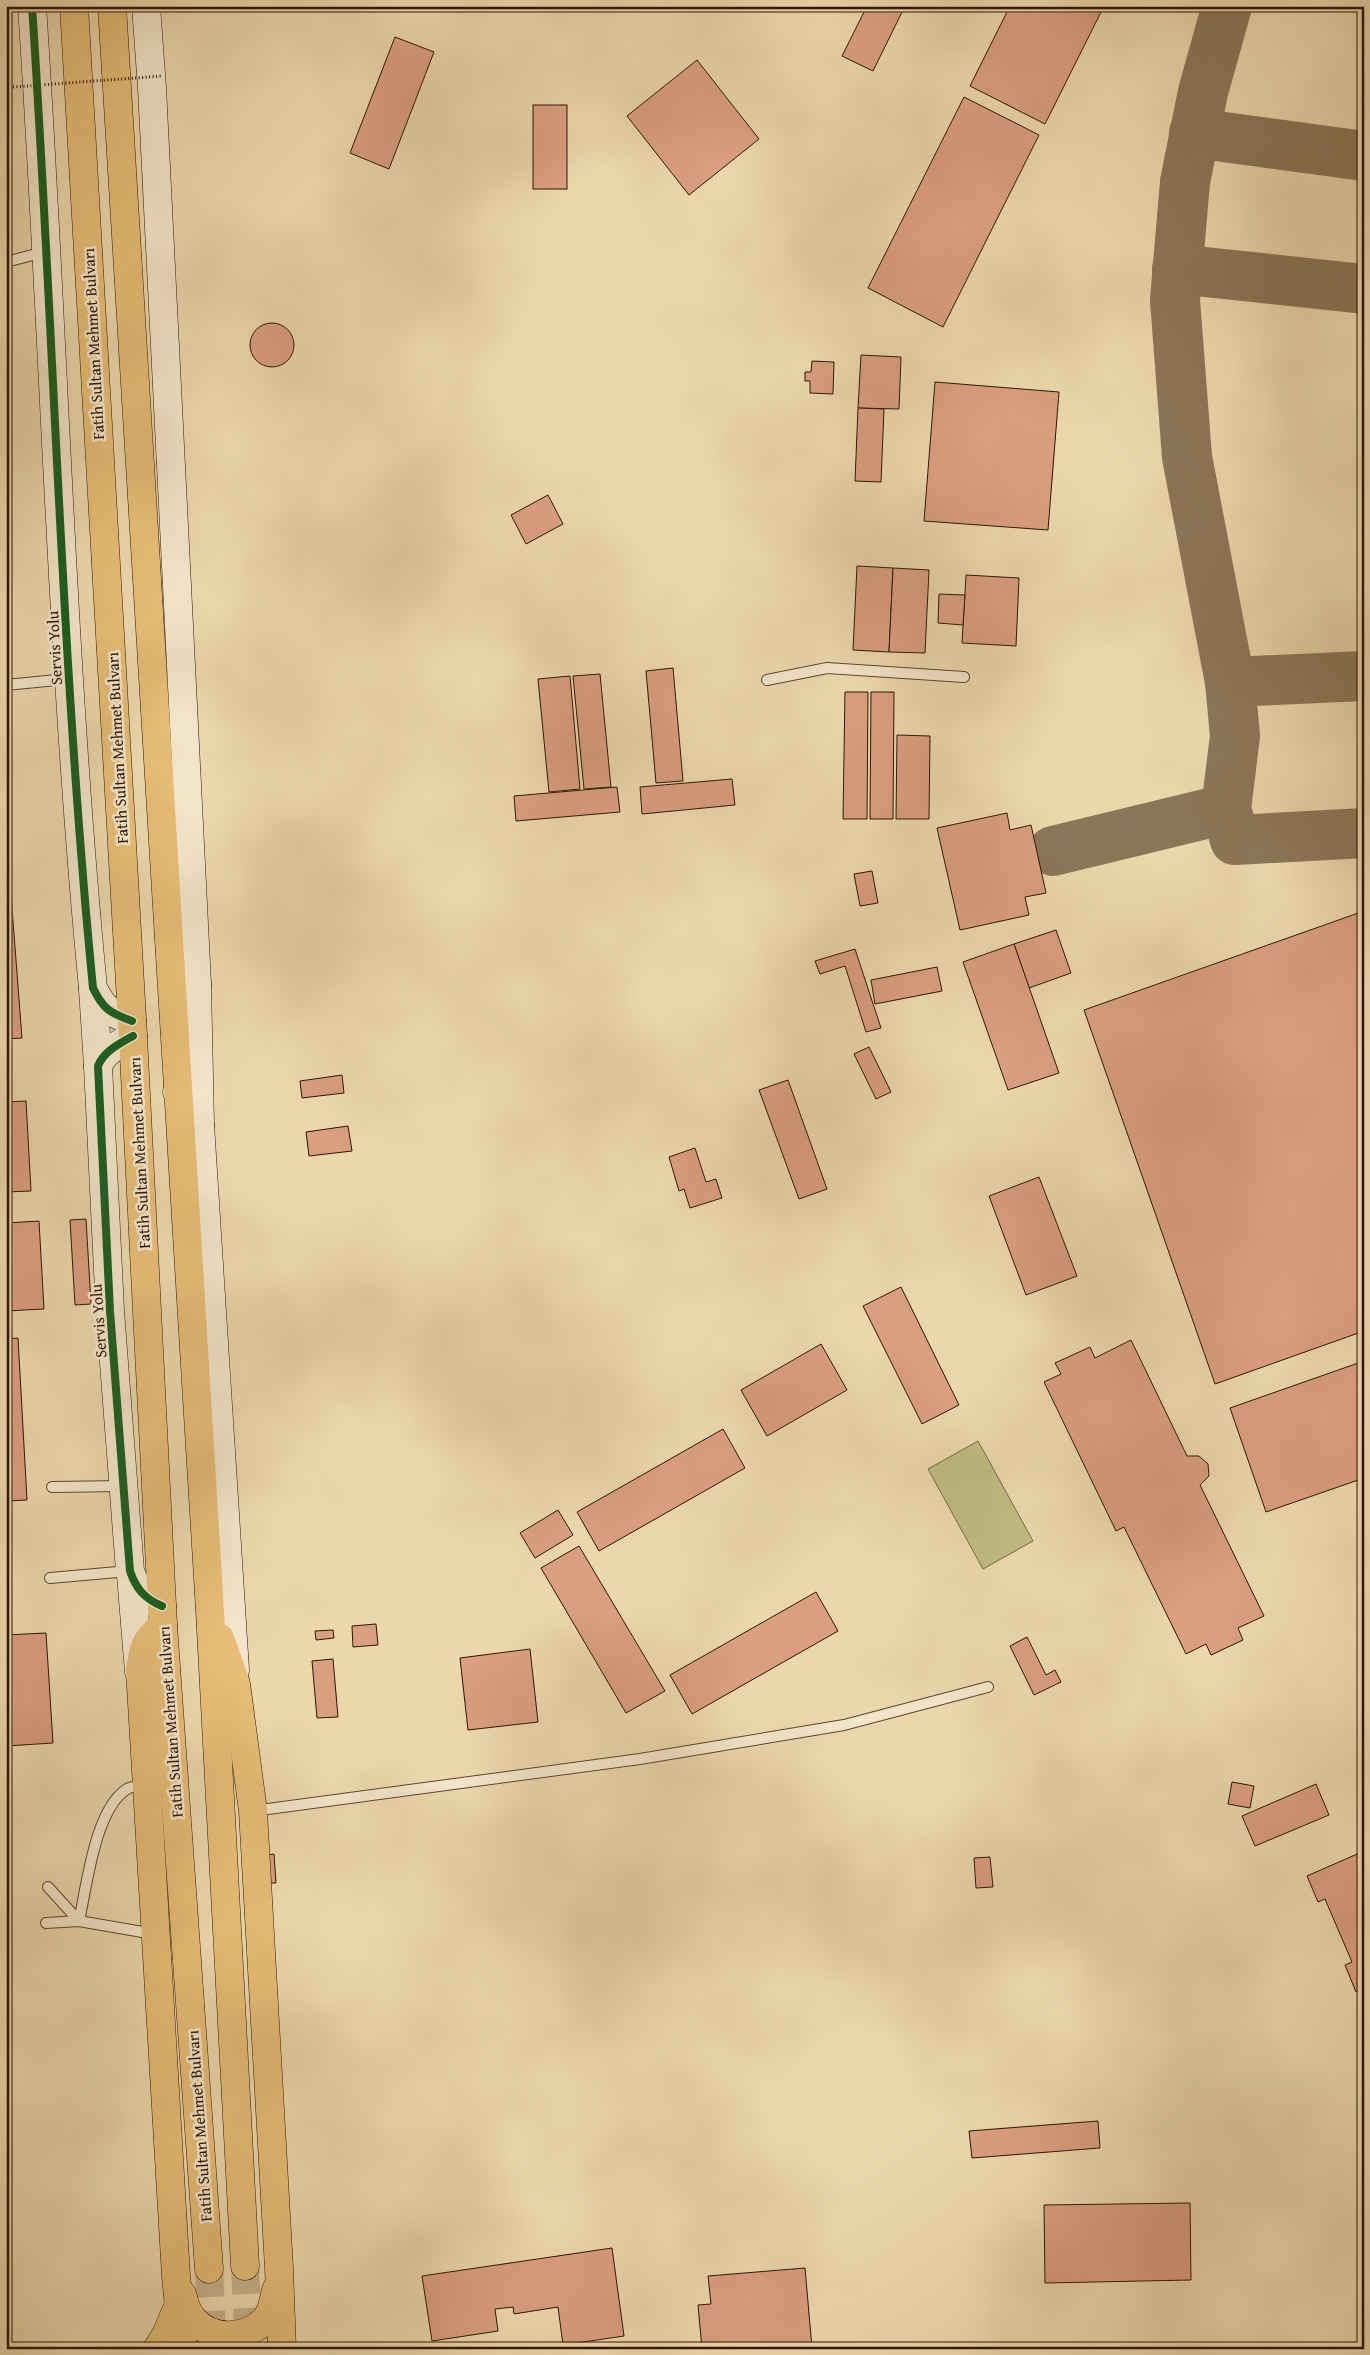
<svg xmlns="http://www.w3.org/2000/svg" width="1370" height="2355" viewBox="0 0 1370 2355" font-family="'Gentium Book Plus',serif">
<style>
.green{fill:#c0bc84;stroke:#766943}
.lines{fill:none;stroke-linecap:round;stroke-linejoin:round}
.taxiway{stroke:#8c7658;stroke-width:50}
.building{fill:#da9e80;stroke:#2c1602}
.highway-tunnel{stroke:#c6b08b;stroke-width:28;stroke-dasharray:28 14;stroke-linecap:butt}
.lane-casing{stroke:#5c462d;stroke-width:12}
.secondary-casing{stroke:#2c1602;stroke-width:29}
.primary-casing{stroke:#2c1602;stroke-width:29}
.highway-casing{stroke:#2c1602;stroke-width:29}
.lane{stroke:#f3e5ca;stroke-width:10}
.secondary{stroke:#f3e5ca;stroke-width:28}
.primary{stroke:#e6bc76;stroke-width:28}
.highway{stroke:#e6bc76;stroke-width:28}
.path-bridge{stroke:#2c1602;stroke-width:3;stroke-dasharray:1 2.5;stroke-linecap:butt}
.cycleway-casing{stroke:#f3e5ca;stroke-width:11}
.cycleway{stroke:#1b5e20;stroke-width:8}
.labels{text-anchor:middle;stroke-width:5;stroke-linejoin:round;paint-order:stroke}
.street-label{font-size:16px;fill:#2c1602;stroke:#f3e5ca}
</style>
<rect width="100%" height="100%" fill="#ecd7ad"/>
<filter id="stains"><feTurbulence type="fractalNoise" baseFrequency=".004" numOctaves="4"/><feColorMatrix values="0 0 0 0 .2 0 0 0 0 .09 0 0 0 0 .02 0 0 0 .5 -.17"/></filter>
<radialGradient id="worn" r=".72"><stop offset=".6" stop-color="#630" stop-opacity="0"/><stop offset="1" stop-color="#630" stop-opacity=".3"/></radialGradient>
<polygon class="green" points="978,1441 1033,1541 983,1569 928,1469"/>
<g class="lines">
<g class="taxiway">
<polyline points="1227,6 1203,92 1185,182 1175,300 1187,457 1230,682 1235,736 1226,809 1235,840 1364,833"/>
<polyline points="1194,133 1364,156"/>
<polyline points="1177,269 1364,289"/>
<polyline points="1230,682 1364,676"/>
<polyline points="1053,851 1226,809"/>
</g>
</g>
<g class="building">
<polygon points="438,6 452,6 450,11"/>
<polygon points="867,6 905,6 873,71 842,56"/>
<polygon points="1010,6 1104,6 1045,124 970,86"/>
<polygon points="395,37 434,52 389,169 350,153"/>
<polygon points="697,60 759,139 689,195 627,116"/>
<polygon points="964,97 1039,135 943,327 868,288"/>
<rect x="533" y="105" width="34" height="84"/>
<circle cx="272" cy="345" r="22"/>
<polygon points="861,355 901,357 899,409 858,408"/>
<polygon points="812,361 834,362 833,394 810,393 810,381 805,381 805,372 811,372"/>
<polygon points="935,382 1059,392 1048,530 924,521"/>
<polygon points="858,408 884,409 881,482 855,481"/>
<polygon points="548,495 563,524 526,544 511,515"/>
<polygon points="857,566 893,568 889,652 853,650"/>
<polygon points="893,568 929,570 925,653 889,652"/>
<polygon points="966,575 1019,578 1016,646 962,643"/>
<polygon points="939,594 965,595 963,625 938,623"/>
<polygon points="673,668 683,781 656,783 646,671"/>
<polygon points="600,674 611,787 584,789 573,676"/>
<polygon points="570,676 580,789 549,792 538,679"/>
<polygon points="845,692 868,692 867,819 843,819"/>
<polygon points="871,692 894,692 893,819 870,819"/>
<polygon points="897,735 930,736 929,819 896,819"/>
<polygon points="732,779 735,805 642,814 640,787"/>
<polygon points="617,787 620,812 516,821 514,796"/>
<polygon points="1007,813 1010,830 1031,825 1046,893 1025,897 1029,915 960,930 937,828"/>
<polygon points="872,871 878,903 860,906 854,874"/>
<polygon points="6,882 10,882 22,1038 6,1039"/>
<polygon points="1364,911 1364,1331 1215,1384 1084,1010"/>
<polygon points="1056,930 1071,973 1029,988 1014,944"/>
<polygon points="1014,944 1059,1073 1008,1090 963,962"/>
<polygon points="855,949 881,1028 866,1032 845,966 820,974 815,961"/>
<polygon points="937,967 942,991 875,1004 871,980"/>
<polygon points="869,1047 891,1092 876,1099 854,1054"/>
<polygon points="342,1075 344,1093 302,1098 300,1081"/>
<polygon points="788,1080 827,1189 799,1199 759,1090"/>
<polygon points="26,1101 31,1191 6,1192 6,1102"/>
<polygon points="348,1126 352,1151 309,1156 306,1132"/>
<polygon points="695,1148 706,1182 716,1179 722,1198 690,1208 684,1189 679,1191 669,1157"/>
<polygon points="1039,1177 1077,1276 1026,1295 989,1196"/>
<polygon points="86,1219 91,1304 75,1305 70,1220"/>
<polygon points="39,1221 44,1309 6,1311 6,1223"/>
<polygon points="901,1287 959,1405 922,1424 863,1306"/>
<polygon points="18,1338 27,1500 6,1501 6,1339"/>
<polygon points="1131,1340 1187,1456 1199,1456 1208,1464 1209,1476 1200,1485 1264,1616 1238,1628 1243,1640 1211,1655 1206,1644 1186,1654 1124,1527 1116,1531 1044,1382 1061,1374 1055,1363 1090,1347 1095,1358"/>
<polygon points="821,1344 847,1390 767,1436 741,1390"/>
<polygon points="1364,1361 1364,1478 1266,1512 1230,1408"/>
<polygon points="723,1429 745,1468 599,1551 577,1512"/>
<polygon points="558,1510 573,1535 535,1558 520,1533"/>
<polygon points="579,1546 665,1691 626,1713 541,1568"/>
<polygon points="816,1592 838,1631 692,1714 670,1675"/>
<polygon points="376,1624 378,1645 353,1647 352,1626"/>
<polygon points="333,1630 334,1638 316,1640 315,1631"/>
<polygon points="46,1633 53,1743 6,1746 6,1635"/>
<polygon points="1027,1637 1046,1675 1055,1670 1061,1682 1034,1695 1010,1646"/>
<polygon points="530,1649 538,1722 468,1730 460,1658"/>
<polygon points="333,1659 338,1717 317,1718 312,1661"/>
<polygon points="1232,1782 1254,1786 1250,1808 1228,1804"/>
<polygon points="1316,1784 1329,1815 1255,1846 1242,1816"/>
<polygon points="1364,1851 1364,1988 1356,1992 1345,1965 1352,1962 1325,1899 1318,1902 1307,1876"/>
<polygon points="274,1854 276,1883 269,1883 267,1855"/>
<polygon points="990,1857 993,1887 976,1888 974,1858"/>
<polygon points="1098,2121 1100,2148 972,2158 969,2131"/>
<polygon points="1190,2203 1191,2280 1045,2283 1044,2205"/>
<polygon points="612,2248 624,2336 563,2345 558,2307 514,2314 513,2307 495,2309 498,2331 432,2341 422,2276"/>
<polygon points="805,2268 812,2348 702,2349 698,2305 711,2304 708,2276"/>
</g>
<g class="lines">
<g class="highway-tunnel">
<polyline points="245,2266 249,2349"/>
<polyline points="209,2269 213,2349"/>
</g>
<defs>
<g id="lane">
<polyline points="6,262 44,252"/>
<polyline points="767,680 827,668 964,677"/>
<polyline points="6,685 67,679"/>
<polyline points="52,1487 123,1486"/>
<polyline points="50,1578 129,1571"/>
<polyline points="253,1811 640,1759 844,1725 988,1687"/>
<polyline points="48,1887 79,1921"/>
<path d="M 79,1921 C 87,1885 95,1809 127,1789 C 132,1786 140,1787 146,1786"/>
<polyline points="46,1923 79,1921 154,1934"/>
</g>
<g id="secondary">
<path d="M 32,6 C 54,333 61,661 93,988 C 103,1009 110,1013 132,1021"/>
<polyline points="146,6 152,88 197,984 174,1012"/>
<polyline points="197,984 200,1125"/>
<polyline points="93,989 98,1066"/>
<path d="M 133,1036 C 119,1044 104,1051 98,1066 L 110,1311 L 130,1571 C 136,1589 145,1599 162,1606"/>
<polyline points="177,1092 200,1125 235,1670"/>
<polyline points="131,1575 139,1672"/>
</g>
<polyline id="primary" points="157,2349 166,2335 179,2304"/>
<g id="highway">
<polyline points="74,6 133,1036 163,1625 209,2269"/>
<polyline points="112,6 210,1611 245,2266"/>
<path d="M 163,1625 C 145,1640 144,1646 140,1669 L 176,2276 L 183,2349"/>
<polyline points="220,1638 236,1684 253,1811 279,2268 282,2349"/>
<path d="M 182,2294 C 184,2302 187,2313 193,2319 C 211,2341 247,2340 266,2319 C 272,2312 274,2299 276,2290"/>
</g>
</defs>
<use href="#lane" class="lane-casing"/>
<use href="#secondary" class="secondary-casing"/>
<use href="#primary" class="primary-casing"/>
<use href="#highway" class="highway-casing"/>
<use href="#lane" class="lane"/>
<use href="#secondary" class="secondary"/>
<use href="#primary" class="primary"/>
<use href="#highway" class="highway"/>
<polyline class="path-bridge" points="13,87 162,76"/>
<defs>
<g id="cycleway">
<path d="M 32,6 C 54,333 61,661 93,988 C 103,1009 110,1013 132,1021"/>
<path d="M 133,1036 C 119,1044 104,1051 98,1066 L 110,1311 L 130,1571 C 136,1589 145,1599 162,1606"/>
</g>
</defs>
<use href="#cycleway" class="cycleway-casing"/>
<use href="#cycleway" class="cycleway"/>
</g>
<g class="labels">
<g class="street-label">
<text transform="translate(93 344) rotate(-93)" y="6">Fatih Sultan Mehmet Bulvarı</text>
<text transform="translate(54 648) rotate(-93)" y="6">Servis Yolu</text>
<text transform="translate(117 748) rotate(-93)" y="6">Fatih Sultan Mehmet Bulvarı</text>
<text transform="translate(139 1153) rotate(-93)" y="6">Fatih Sultan Mehmet Bulvarı</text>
<text transform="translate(98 1321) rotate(-94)" y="6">Servis Yolu</text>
<text transform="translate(170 1722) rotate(-94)" y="6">Fatih Sultan Mehmet Bulvarı</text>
<text transform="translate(199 2126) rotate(-94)" y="6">Fatih Sultan Mehmet Bulvarı</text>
</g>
</g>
<rect width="1370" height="2355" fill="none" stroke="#ecd7ad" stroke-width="25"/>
<rect x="8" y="8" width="1355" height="2340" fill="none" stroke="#2c1602" stroke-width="2.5"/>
<rect x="12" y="12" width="1345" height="2330" fill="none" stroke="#2c1602"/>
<rect width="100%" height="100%" filter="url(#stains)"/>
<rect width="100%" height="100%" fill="url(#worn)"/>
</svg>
